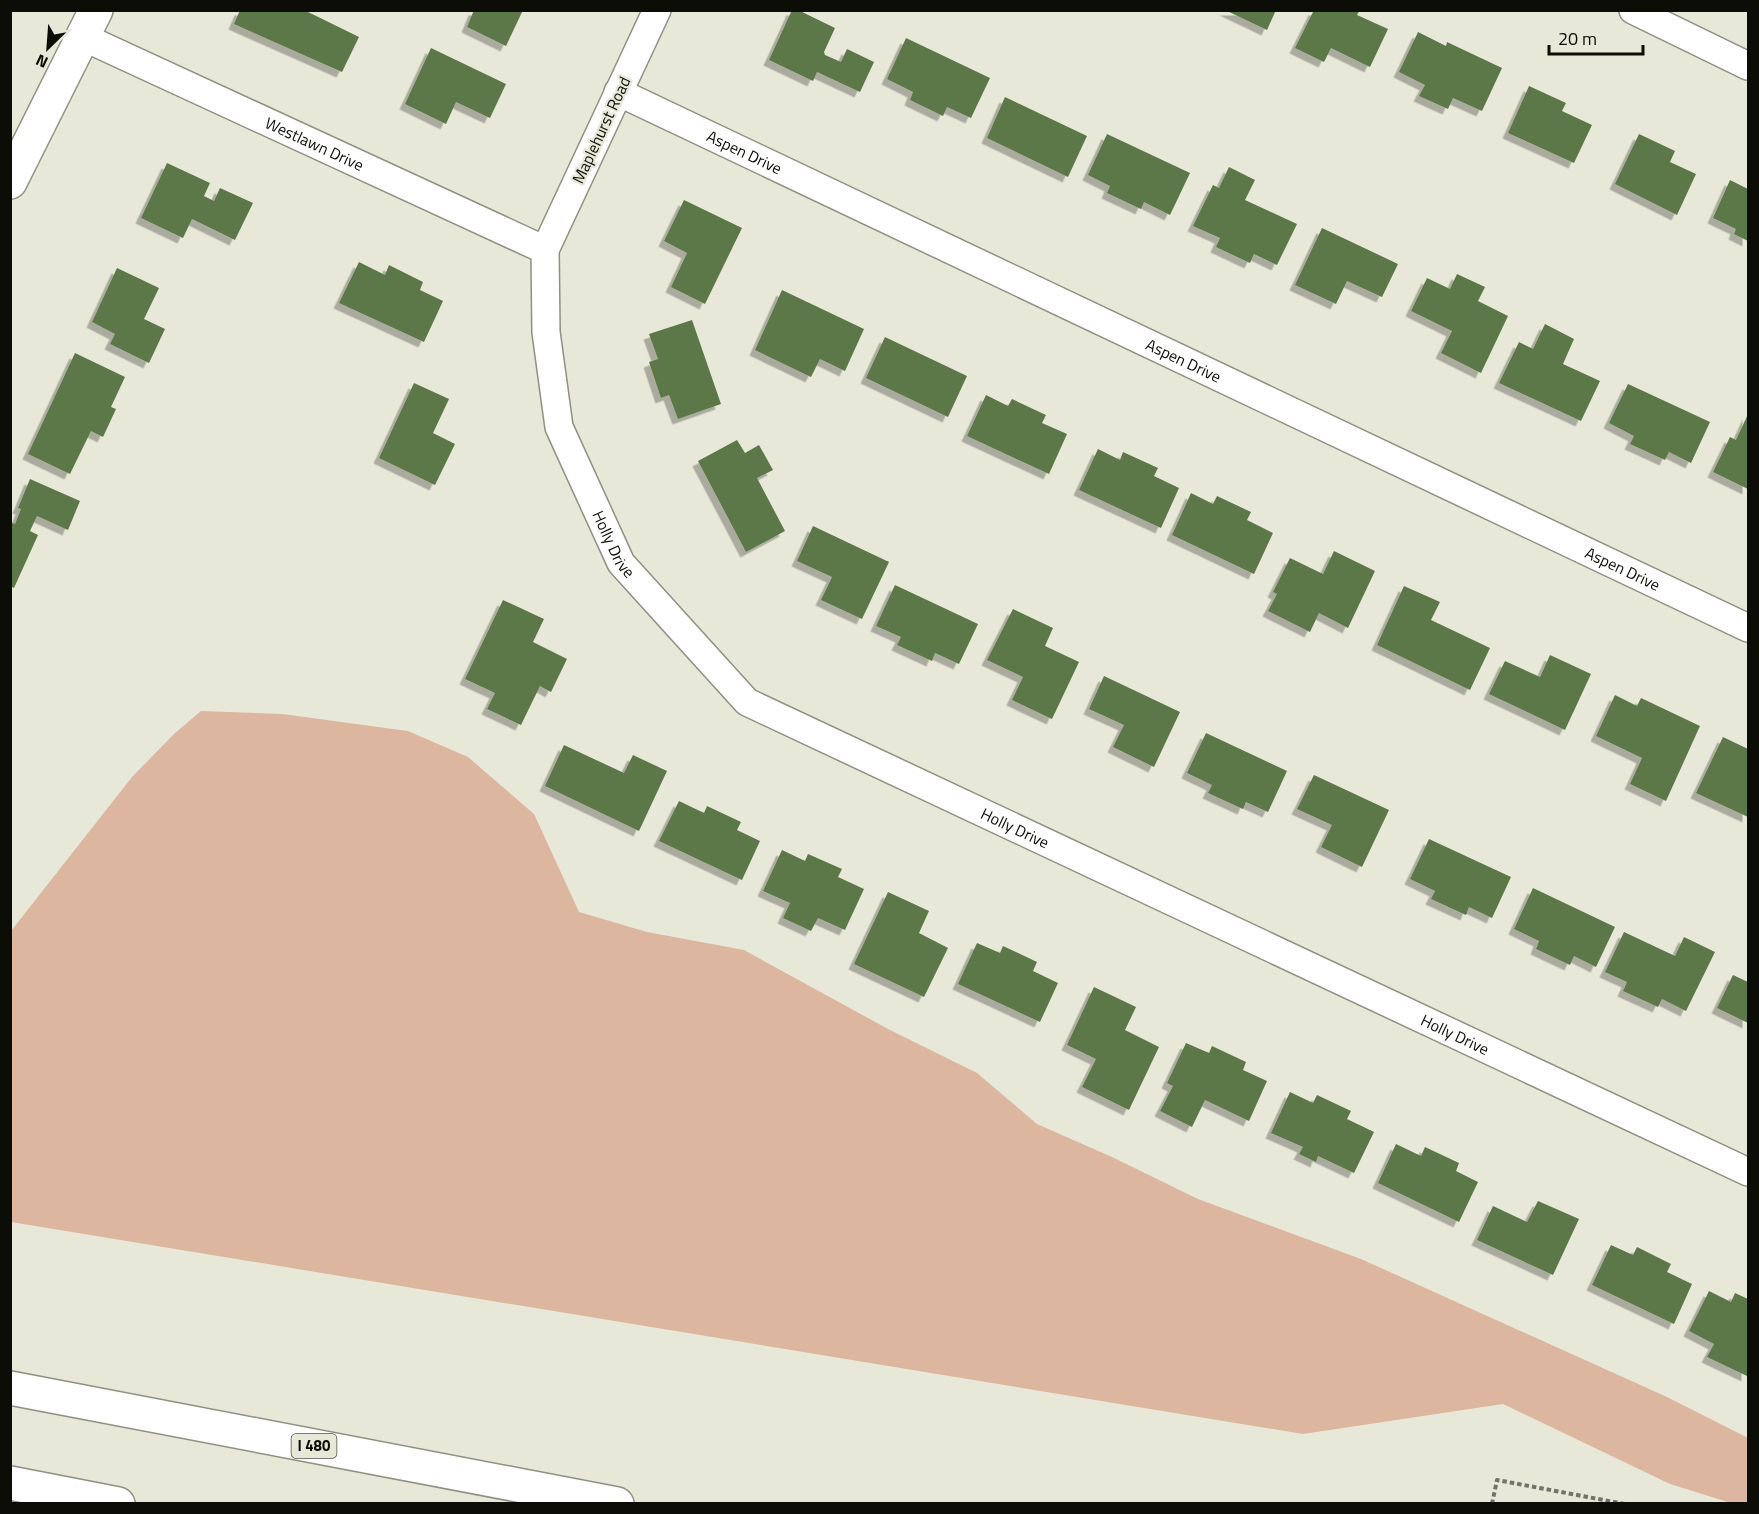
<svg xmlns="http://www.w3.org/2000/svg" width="1759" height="1514" viewBox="0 0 1759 1514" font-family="'Titillium Web',sans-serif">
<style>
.green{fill:#dcb69f}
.building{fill:#5c7849;filter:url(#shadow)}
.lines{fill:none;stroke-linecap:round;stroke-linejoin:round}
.street-casing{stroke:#909082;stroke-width:30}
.secondary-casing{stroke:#909082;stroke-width:36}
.highway-casing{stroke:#909082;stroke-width:36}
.path{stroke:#727269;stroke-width:4;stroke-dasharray:4.5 3;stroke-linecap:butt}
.street{stroke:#fff;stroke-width:27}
.secondary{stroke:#fff;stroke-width:33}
.highway{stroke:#fff;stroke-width:33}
.labels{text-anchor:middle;stroke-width:4.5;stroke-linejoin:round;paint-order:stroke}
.shield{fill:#e8e8d9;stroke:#4f4f47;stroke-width:1.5}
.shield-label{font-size:15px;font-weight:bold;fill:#0d0d08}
.street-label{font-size:16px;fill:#0d0d08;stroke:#e8e8d9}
</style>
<defs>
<filter id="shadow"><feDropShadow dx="-5.5" dy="5.5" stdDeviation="0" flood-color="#0004"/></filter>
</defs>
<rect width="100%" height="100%" fill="#e8e8d9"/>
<polygon class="green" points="201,711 282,714 408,731 468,757 534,814 579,912 647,932 744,950 888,1029 977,1073 1037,1124 1112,1157 1198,1199 1361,1259 1667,1397 1748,1438 1748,1503 1731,1503 1670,1484 1503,1404 1303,1434 11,1222 11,931 132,777 174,734"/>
<g class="building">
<polygon points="240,10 304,10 359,37 342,72 234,24"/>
<polygon points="474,10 523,10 506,46 467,27"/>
<polygon points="792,10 798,10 835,28 824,52 825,55 841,62 847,49 874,62 860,92 817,72 813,81 769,60"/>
<polygon points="1225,10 1276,10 1267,30"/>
<polygon points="1314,10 1360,10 1357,15 1388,29 1370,67 1331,48 1324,62 1295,48"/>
<polygon points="1418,32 1446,46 1447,42 1502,68 1482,111 1453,98 1448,109 1419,96 1425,85 1399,72"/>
<polygon points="906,38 990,78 971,118 947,107 943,116 910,100 913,92 887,79"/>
<polygon points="431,48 506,84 490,118 456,102 446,124 405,104"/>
<polygon points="1529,86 1566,103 1562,111 1592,125 1574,163 1508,133"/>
<polygon points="1005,97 1087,136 1068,177 987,138"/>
<polygon points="1107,134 1190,173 1170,215 1144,202 1141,209 1107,193 1110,186 1088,175"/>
<polygon points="1639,134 1675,151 1670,162 1696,174 1677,215 1615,184"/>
<polygon points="167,163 210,183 204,196 214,201 220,188 253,203 235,240 192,219 183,238 141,218"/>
<polygon points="1229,167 1255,180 1245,200 1297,224 1277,265 1254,254 1250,263 1216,247 1220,238 1193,226 1213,185 1219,188"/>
<polygon points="1730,180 1748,189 1748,241 1734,234 1736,229 1713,218"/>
<polygon points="684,200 742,228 705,304 671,287 687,253 664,241"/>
<polygon points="1322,228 1398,264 1382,297 1347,281 1336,304 1295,285"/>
<polygon points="359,262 385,275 389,265 423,282 420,290 443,301 424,342 339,303"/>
<polygon points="117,268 159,288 144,319 165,329 149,363 110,344 115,334 92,322"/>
<polygon points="1457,274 1485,287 1478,301 1508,316 1481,373 1441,353 1452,331 1411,311 1427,278 1450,289"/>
<polygon points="782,290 864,329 845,371 820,359 811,377 755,350"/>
<polygon points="692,320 721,404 678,419 669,395 661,398 649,362 658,359 649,334"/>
<polygon points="1545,324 1574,339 1563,364 1600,381 1581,421 1499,383 1519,342 1533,349"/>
<polygon points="885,337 967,376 948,417 866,378"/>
<polygon points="75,353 125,377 111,407 116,409 103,437 91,431 70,474 28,454"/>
<polygon points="414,383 449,399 433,433 455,444 435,485 379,458"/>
<polygon points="1628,384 1710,422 1691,463 1669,452 1665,460 1630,444 1634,436 1609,423"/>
<polygon points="986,395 1008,406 1012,399 1046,415 1042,423 1067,434 1049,474 967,436"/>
<polygon points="1748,414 1748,489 1713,472 1730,437 1736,440"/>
<polygon points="737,440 745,453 759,445 773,470 757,478 785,531 746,552 698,461"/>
<polygon points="1098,449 1120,460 1123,452 1158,468 1154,476 1179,488 1161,528 1079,490"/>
<polygon points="30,479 80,501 68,530 37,516 30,531 38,535 14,588 10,586 10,522 15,524 21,509 18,508"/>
<polygon points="1191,493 1213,504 1217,496 1251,512 1247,520 1273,533 1254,574 1172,535"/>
<polygon points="813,526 889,562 862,619 821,600 832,577 797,561"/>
<polygon points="1334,551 1375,571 1348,628 1319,613 1310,632 1268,611 1277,594 1273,592 1290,558 1323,574"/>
<polygon points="895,585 978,624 959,664 935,653 932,661 897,645 901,637 876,626"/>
<polygon points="1404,586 1440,602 1431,620 1490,648 1470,690 1377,645"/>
<polygon points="503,600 544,619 533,642 567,659 551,692 540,686 521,725 487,709 495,693 465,679"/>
<polygon points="1013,609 1053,628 1045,646 1079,662 1052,719 1012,700 1023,677 987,660"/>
<polygon points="1550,655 1591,674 1565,730 1489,694 1505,661 1540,677"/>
<polygon points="1104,676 1180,712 1154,767 1113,747 1124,725 1089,709"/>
<polygon points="1615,695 1637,706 1641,698 1700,726 1666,801 1630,784 1642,758 1596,736"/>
<polygon points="1206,733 1287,771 1268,812 1246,802 1243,809 1208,793 1212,785 1187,773"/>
<polygon points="1723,737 1748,749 1748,817 1696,793"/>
<polygon points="564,745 624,773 633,755 667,771 639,831 545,786"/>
<polygon points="1314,775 1389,810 1362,867 1321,847 1332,825 1297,809"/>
<polygon points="679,801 704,813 707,806 741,822 737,830 760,841 742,880 659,841"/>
<polygon points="1429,839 1511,877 1492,918 1469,907 1466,915 1431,899 1435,891 1410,879"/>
<polygon points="782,850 805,861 808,854 842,869 838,877 864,889 845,930 818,918 811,931 783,918 790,903 763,891"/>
<polygon points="1533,888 1615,927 1596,967 1574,956 1570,965 1536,949 1539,941 1514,929"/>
<polygon points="888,892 929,911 919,933 948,948 924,997 854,964"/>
<polygon points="1624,932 1675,956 1684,937 1715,952 1686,1011 1662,999 1658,1007 1623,991 1627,982 1605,972"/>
<polygon points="977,943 1000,953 1003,946 1037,962 1033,971 1058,983 1040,1022 958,984"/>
<polygon points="1733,975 1748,982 1748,1023 1717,1008"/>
<polygon points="1094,987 1136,1007 1125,1030 1159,1047 1129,1110 1082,1087 1096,1059 1067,1045"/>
<polygon points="1186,1043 1209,1053 1212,1046 1246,1062 1243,1070 1267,1081 1249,1121 1205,1100 1192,1127 1160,1111 1173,1086 1167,1083"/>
<polygon points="1290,1092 1313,1103 1317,1095 1351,1111 1347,1119 1374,1132 1354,1173 1318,1156 1316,1162 1299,1154 1303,1147 1271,1133"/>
<polygon points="1396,1144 1421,1156 1425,1147 1459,1163 1456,1171 1478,1182 1459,1222 1378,1183"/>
<polygon points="1538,1201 1579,1219 1553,1275 1477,1240 1493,1206 1527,1222"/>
<polygon points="1611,1245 1633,1255 1637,1247 1671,1264 1667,1272 1692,1284 1674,1324 1592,1285"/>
<polygon points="1709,1291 1731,1302 1735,1293 1748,1299 1747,1376 1707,1357 1714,1344 1689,1331"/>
</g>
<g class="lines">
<defs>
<g id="street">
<path id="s1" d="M 657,10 L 545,250 L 546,332 L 559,427 L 621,563 L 747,702 L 1748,1172"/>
<polyline points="1633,10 1748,66"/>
<path id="s2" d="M 83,37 L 545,250"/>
<path id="s3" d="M 618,92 L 1748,628"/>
</g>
<polyline id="secondary" points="10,182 96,10"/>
<g id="highway">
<polyline points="10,1388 617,1504"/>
<polyline points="10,1483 118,1504"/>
</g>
</defs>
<use href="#street" class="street-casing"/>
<use href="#secondary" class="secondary-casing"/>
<use href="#highway" class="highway-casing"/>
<polyline class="path" points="1492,1504 1497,1480 1625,1504"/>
<use href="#street" class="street"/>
<use href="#secondary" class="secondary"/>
<use href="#highway" class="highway"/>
</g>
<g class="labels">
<rect class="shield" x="291.5" y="1434" width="45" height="24" rx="4.5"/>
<g class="shield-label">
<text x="314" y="1451">I 480</text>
</g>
<g class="street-label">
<text transform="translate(601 130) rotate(-65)" y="6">Maplehurst Road</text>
<text dy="6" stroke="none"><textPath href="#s2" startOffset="255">Westlawn Drive</textPath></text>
<text dy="6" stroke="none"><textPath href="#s3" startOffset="140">Aspen Drive</textPath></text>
<text dy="6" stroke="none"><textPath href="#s3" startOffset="626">Aspen Drive</textPath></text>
<text dy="6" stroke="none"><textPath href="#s1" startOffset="572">Holly Drive</textPath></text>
<text dy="6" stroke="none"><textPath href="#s3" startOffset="1112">Aspen Drive</textPath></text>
<text dy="6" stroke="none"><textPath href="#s1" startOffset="1076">Holly Drive</textPath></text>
<text dy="6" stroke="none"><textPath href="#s1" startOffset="1562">Holly Drive</textPath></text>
</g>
</g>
<rect width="1759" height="1514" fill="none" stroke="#0d0d08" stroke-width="24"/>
<g transform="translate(48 48) rotate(205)" stroke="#e8e8d9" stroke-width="4.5" paint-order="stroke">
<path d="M0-4.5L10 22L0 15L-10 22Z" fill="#0d0d08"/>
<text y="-9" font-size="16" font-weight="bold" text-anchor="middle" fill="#0d0d08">N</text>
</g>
<path d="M1549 45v9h94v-9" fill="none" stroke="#0d0d08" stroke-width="3"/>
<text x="1558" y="45" font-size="18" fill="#0d0d08" stroke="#e8e8d9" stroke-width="4.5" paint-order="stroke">20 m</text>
</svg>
